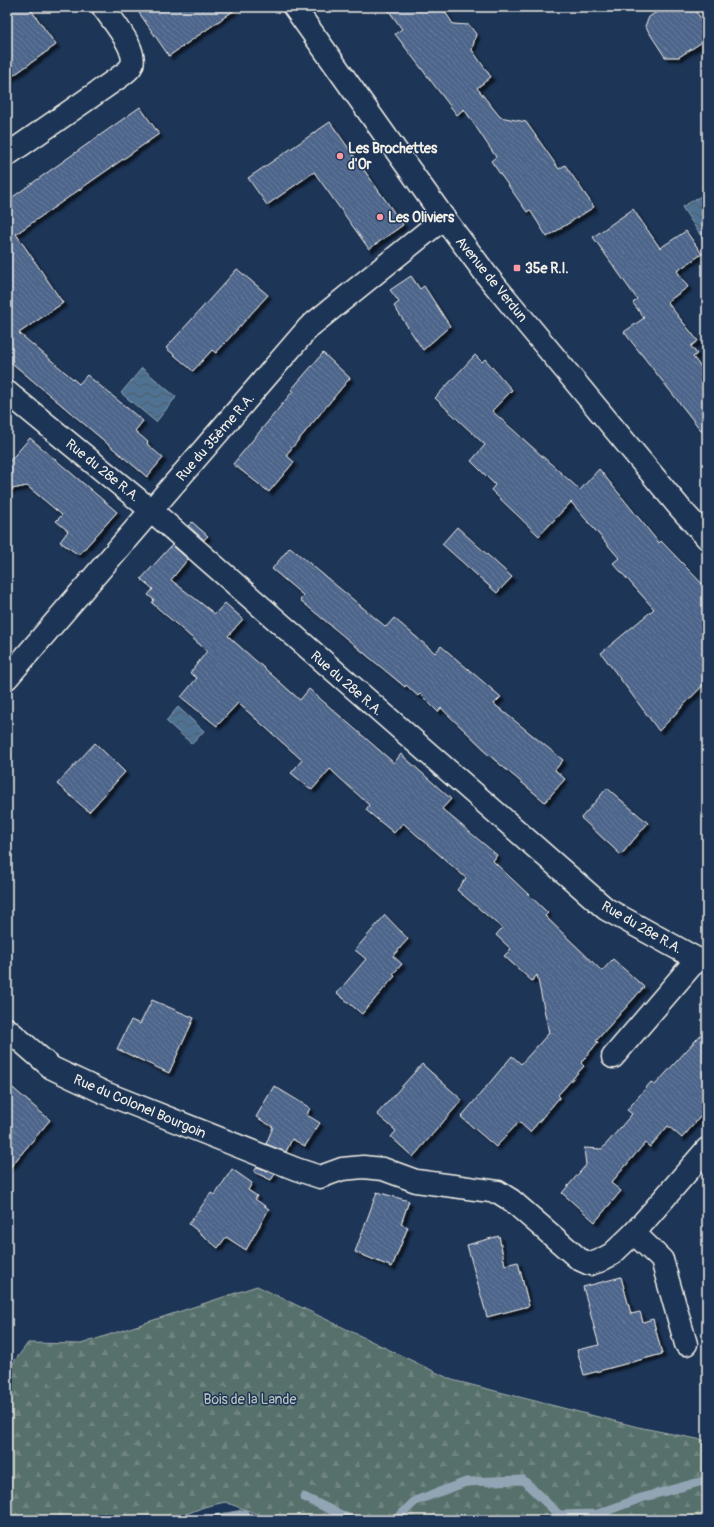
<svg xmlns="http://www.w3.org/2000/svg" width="714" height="1527" viewBox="0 0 714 1527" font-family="Pangolin,sans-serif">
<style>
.forest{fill:url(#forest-firs);stroke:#a6b0aa}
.water{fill:url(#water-waves);stroke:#92a5b4}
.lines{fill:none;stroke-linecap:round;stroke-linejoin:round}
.stream{stroke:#92a5b4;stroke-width:9}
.building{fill:url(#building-back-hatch);stroke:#f4f1e8;filter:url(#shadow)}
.minor-casing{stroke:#f4f1e8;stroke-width:25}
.major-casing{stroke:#f4f1e8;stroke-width:25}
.minor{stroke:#1d3557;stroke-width:22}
.major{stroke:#1d3557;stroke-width:22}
.poi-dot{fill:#ff9aa2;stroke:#1d3557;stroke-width:1.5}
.labels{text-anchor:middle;stroke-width:3;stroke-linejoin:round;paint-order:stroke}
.poi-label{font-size:14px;font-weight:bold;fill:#f4f1e8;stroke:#1d3557;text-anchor:start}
.street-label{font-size:14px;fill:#f4f1e8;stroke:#1d3557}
.park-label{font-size:14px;fill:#bdc4bd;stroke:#1d3557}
</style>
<defs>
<pattern id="forest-firs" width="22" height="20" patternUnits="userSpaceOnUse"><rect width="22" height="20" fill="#57706c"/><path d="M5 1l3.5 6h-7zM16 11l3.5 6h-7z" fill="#708581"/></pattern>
<pattern id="water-waves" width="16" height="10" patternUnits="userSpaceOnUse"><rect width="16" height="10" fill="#507292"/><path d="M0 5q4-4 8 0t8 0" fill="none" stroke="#4c5b68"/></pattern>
<pattern id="building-back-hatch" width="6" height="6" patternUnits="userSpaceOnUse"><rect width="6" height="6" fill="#4d658b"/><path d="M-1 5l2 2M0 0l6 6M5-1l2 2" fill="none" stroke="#677c9b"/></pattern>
<filter id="shadow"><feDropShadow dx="3.5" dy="3.5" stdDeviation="1" flood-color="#0009"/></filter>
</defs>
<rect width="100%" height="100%" fill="#1d3557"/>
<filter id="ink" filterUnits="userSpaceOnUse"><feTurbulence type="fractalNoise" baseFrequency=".025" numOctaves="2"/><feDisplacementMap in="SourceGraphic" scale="8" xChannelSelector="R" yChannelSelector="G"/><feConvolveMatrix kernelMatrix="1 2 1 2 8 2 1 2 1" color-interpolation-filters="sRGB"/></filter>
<g filter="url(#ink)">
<polygon class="forest" points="257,1286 452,1380 638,1427 707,1441 707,1520 273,1520 225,1502 204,1507 171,1520 7,1520 7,1371 28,1343 81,1344"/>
<g class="water">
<polygon points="701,196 707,205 707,245 682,207"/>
<polygon points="142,368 176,397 156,422 121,393"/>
<polygon points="178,707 204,731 192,744 166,721"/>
</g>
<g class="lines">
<g class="stream">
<polyline points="304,1497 352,1520"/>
<polyline points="209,1520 244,1514 249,1520"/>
<polyline points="396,1520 415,1501 466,1482 523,1480 559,1515 598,1514 641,1498 707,1480"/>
</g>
</g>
<g class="building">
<polygon points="7,7 29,7 56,45 7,80"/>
<polygon points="135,7 239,7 169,56"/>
<polygon points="386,7 442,7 453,24 469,25 476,34 472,50 491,77 477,88 500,117 526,122 559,169 565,165 594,207 547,237 530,210 527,212 491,161 496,157 464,109 457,115 395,34 402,29"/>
<polygon points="664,7 693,7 707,28 707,39 679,57 665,57 645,26 649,17"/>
<polygon points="140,107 159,134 16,234 63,303 19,333 79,384 87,375 143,421 135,431 148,442 147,444 163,458 147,477 7,359 7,201"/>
<polygon points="330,122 403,225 369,249 314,172 267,205 248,178"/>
<polygon points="633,209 660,248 686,231 702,254 677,271 688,287 667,302 698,341 691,346 697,354 693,357 707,375 707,438 624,332 644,318 633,303 637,299 593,237"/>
<polygon points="237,269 268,295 216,353 212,350 193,371 166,348"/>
<polygon points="411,276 420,289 424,286 450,326 423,350 394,306 399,302 390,290"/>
<polygon points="323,353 350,378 286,455 294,462 269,492 233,464 293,391 291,390"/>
<polygon points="475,355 482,362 485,359 512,390 492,411 580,490 599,469 659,543 661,541 707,589 707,681 659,731 601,653 654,609 613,563 619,558 571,502 539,536 491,490 495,485 471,461 485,445 435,398"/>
<polygon points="30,438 117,512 79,555 60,542 68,531 56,521 62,515 27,486 7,490 7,464"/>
<polygon points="192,522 208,536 204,540 188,526"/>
<polygon points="457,527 512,577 497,593 442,544"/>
<polygon points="172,545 188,559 171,580 215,614 225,603 243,619 228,636 300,700 309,689 394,763 401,754 451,799 442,809 497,855 493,861 548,913 545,916 602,971 613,959 644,987 596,1041 598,1042 581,1063 584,1066 558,1095 560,1097 530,1132 519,1122 496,1147 461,1117 512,1056 521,1064 549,1033 537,975 532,981 504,956 511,949 496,935 502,928 457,890 466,878 403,823 394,833 366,810 369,805 330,769 312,790 291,773 302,760 238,703 217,726 181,697 197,678 190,673 207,651 152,603 154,600 148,595 153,589 141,579"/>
<polygon points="290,547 386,627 394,618 435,653 441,646 501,697 494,704 563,760 555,770 565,779 545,802 484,751 485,750 441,708 438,712 420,694 418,696 406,685 405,687 300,600 304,596 272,569"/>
<polygon points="95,743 125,772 89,812 57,784"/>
<polygon points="607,788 648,823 621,855 581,818"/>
<polygon points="385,915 408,939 393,956 402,964 393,974 395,976 362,1014 337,993 366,959 355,950"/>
<polygon points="152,1000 194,1018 169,1073 117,1049 131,1020 140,1024"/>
<polygon points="707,1028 707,1109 682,1138 668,1126 650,1147 645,1143 611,1183 621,1191 595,1222 562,1193 586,1165 584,1148 602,1149 632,1114 627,1110 651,1082 655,1085"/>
<polygon points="422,1064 462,1100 413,1157 391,1137 396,1131 377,1114"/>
<polygon points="7,1083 50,1120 7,1171"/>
<polygon points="274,1086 310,1108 307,1115 320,1123 305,1146 292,1139 286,1152 266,1144 273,1127 256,1117"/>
<polygon points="257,1167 275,1174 271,1180 254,1172"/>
<polygon points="232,1169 252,1183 248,1190 257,1196 255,1199 269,1209 246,1250 226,1237 218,1248 189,1224 211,1193 215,1195"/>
<polygon points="377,1192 409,1201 401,1224 408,1227 392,1267 355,1252"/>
<polygon points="499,1236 505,1265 518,1262 529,1306 487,1317 467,1245"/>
<polygon points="621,1277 631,1314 640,1312 643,1322 653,1319 662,1354 584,1375 577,1350 599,1345 583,1287"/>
</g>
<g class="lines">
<defs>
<g id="minor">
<path d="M 7,155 L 118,78 C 122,75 127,72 130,68 C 142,54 111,19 103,7"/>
<polyline points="7,392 152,511 606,909 697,959 707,962"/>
<polyline points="7,678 309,327 444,218"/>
<polyline points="7,1029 52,1068 105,1093 296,1169 320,1177 342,1169 363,1167 383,1169 416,1181 498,1192 511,1200 579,1259 590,1264 599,1261 612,1254 634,1233 707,1149"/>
<polyline points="613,1057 697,959"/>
<polyline points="634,1233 662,1260 686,1344"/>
</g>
<polyline id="major" points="294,7 444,218 488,277 680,508 707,538"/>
</defs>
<use href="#minor" class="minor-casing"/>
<use href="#major" class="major-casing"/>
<use href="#minor" class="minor"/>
<use href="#major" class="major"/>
</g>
</g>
<g class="poi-dot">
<circle cx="340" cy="156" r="4"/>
<circle cx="380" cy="217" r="4"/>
<rect x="513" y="264" width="8" height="8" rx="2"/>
</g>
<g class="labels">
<g class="poi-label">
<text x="348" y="153">Les Brochettes<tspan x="348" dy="16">d'Or</tspan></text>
<text x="388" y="222">Les Oliviers</text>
<text x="525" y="273">35e R.I.</text>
</g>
<g class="street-label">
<text transform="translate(492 279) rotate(51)" y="5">Avenue de Verdun</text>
<text transform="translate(215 437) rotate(-49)" y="5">Rue du 35ème R.A.</text>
<text transform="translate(103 470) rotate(39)" y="5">Rue du 28e R.A.</text>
<text transform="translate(347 683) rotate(41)" y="5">Rue du 28e R.A.</text>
<text transform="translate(642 927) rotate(30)" y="5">Rue du 28e R.A.</text>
<text transform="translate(140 1106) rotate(23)" y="5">Rue du Colonel Bourgoin</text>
</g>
<g class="park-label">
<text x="250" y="1404">Bois de la Lande</text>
</g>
</g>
<rect width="714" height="1527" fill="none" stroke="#1d3557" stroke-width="24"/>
<rect x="12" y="12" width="690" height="1503" fill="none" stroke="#f4f1e8" stroke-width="1.5" filter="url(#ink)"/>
</svg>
